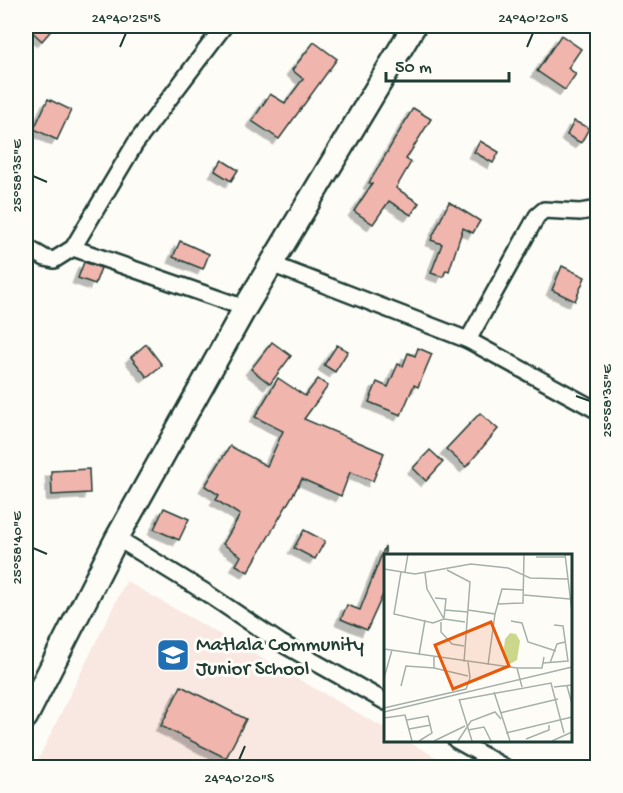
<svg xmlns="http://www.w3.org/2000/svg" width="623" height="793" viewBox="0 0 623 793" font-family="'Gochi Hand',sans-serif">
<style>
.built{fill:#f9e7e1}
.building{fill:#f0b5ad;stroke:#1f3d34;stroke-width:1.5;filter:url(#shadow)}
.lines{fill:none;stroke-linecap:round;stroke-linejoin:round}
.street-casing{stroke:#1f3d34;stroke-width:20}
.secondary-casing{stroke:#1f3d34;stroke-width:27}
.street{stroke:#fdfcf7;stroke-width:15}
.secondary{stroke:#fdfcf7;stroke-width:22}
.ticks{fill:none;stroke:#1f3d34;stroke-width:2}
.labels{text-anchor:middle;stroke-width:6;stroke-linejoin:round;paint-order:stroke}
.poi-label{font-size:21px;fill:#1f3d34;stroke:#fdfcf7;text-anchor:start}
.inset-road{fill:none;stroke:#a4b0a9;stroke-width:1.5}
.view{fill:#e8590c;fill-opacity:0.15;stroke:#e8590c;stroke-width:3}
.inset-edge{fill:none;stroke:#1f3d34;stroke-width:3}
.neatline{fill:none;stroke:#1f3d34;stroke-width:2}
.ticks-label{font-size:15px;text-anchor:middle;fill:#1f3d34}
</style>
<defs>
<filter id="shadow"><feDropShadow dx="-5.5" dy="5.5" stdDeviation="0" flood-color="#0004"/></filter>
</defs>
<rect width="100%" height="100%" fill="#fdfcf7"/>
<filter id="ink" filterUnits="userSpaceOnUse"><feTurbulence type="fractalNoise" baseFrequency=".0167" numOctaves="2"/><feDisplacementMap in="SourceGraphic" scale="12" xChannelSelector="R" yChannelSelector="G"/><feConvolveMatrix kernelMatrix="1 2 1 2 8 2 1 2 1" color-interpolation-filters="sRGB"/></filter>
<g filter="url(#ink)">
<polygon class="built" points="126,581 386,729 386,740 407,741 454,767 34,768"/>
<g class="building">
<polygon points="26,26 55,26 42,41"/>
<polygon points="561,35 581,49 568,68 576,74 565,90 537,71"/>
<polygon points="314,42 337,59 279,139 252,121 270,94 285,103 303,79 292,70"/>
<polygon points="48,99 71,110 57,140 34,129"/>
<polygon points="413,108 431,119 406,159 411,162 396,188 419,203 411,215 389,201 373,224 354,211 372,184 369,183"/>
<polygon points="574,121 589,128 581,143 567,135"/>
<polygon points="480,141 499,152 493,163 474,152"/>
<polygon points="222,160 238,170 231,181 215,171"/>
<polygon points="449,202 480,221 473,233 463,228 449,271 446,270 443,277 431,273 442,244 431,240"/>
<polygon points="180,241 209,254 203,269 173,257"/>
<polygon points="84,262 101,268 95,284 78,278"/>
<polygon points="562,266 585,277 575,301 552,290"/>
<polygon points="272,342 291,356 270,384 251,369"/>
<polygon points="146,344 162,365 147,377 131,357"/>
<polygon points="337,345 348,351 335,372 324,365"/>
<polygon points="418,348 432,354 418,387 414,385 401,415 369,402 377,382 388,387 398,364 403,366 408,353 415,356"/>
<polygon points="278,378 305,396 318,379 328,386 304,419 384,453 373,481 350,472 341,496 302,479 248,572 236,565 241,556 223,544 240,515 216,500 219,495 205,486 230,446 267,466 283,431 255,417"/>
<polygon points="480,413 498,429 466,467 446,449"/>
<polygon points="430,450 443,462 426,481 413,468"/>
<polygon points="89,469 90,493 52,495 51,471"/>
<polygon points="164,508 189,519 179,540 154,529"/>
<polygon points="304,530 325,541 315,559 294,548"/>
<polygon points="385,546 386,588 367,630 341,619 347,605 360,610"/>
<polygon points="181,686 246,719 226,758 161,726"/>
</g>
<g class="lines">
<defs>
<g id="street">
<polyline points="26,247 45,258 54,260 73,248 135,144 224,26"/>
<polyline points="73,248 245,308"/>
<polyline points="271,264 468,340 598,411"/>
<polyline points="468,340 537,216 544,210 580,212 598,209"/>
<polyline points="117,538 205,592 281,643 386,702"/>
<polyline points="456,740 506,768"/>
</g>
<polyline id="secondary" points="26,717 117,538 245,308 414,26"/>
</defs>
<use href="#street" class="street-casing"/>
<use href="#secondary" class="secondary-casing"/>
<use href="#street" class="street"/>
<use href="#secondary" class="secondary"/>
</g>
</g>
<path class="ticks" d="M 120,47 L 126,33M 527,47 L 533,33M 33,176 L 47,182M 576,396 L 590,401M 33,548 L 47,554M 239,760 L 245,746"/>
<defs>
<symbol id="school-square" viewBox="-11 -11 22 22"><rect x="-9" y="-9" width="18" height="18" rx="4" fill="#1f6fb2" stroke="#fdfcf7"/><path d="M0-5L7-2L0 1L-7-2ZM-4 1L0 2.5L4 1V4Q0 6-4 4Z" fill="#fff"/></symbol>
</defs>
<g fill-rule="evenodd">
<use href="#school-square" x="154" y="636" width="38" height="38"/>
</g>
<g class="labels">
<g class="poi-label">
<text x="196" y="650">Matlala Community<tspan x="196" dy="24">Junior School</tspan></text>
</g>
</g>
<g transform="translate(384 554)">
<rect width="188" height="188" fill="#fdfcf7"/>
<path d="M 126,79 L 132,80 L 136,87 L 133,106 L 126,110 L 119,102 L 121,85 Z" fill="#cbd88c"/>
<path class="inset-road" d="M 181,0 L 188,58M 152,3 L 181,3M 0,15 L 31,20 L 87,10 L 124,14 L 146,24 L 184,25M 63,16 L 86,28 L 80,108M 17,18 L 10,60 L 49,69 L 60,65 L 81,68M 21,18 L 24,0M 41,19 L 43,35 L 60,65M 140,41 L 186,45M 51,44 L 62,45 L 60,64M 114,50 L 139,49 L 140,0M 61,56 L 84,58M 84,56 L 111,60 L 104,111M 111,60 L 118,35 L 140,36M 127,67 L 138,69 L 144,88 L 172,97M 57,68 L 57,78 L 68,90 L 80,92M 0,95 L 133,114 L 138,133M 35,101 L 41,66M 159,109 L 184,107 L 179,72 L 170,71M 166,109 L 173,90 L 181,88M 50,114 L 84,122M 133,114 L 158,114 L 160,103M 0,124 L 8,96M 17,132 L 22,112 L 50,114 L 50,103M 183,132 L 188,150M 170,133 L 188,131M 110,138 L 126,187M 75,145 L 88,187M 75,146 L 167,129 L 180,179M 0,154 L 82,135 L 86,124 L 84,108M 0,158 L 188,113M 116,159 L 174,145M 0,164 L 21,161 L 28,187M 23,166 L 44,162 L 48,179 L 35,187M 25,175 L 47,171M 84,176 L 100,173 L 107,187M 122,179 L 188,163M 142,185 L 165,176 L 165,171M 50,187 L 81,172M 74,187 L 87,167 L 111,158 L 117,165M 168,187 L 188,178"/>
<path class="view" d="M 107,68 L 125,112 L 69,135 L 51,91 Z"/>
<rect width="188" height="188" class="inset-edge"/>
</g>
<rect width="623" height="793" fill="none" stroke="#fdfcf7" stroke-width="66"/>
<path d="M386 72v9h123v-9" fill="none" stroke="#1f3d34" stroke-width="3"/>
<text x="395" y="72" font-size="18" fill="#1f3d34" stroke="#fdfcf7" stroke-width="4.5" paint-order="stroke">50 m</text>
<rect x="33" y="33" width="557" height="727" class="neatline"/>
<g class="ticks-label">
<text x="126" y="22">24°40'25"S</text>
<text x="533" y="22">24°40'20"S</text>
<text transform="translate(16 176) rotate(-90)" y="5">25°58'35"E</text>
<text transform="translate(606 401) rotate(-90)" y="5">25°58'35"E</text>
<text transform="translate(16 548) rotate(-90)" y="5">25°58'40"E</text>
<text x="239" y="782">24°40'20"S</text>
</g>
</svg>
